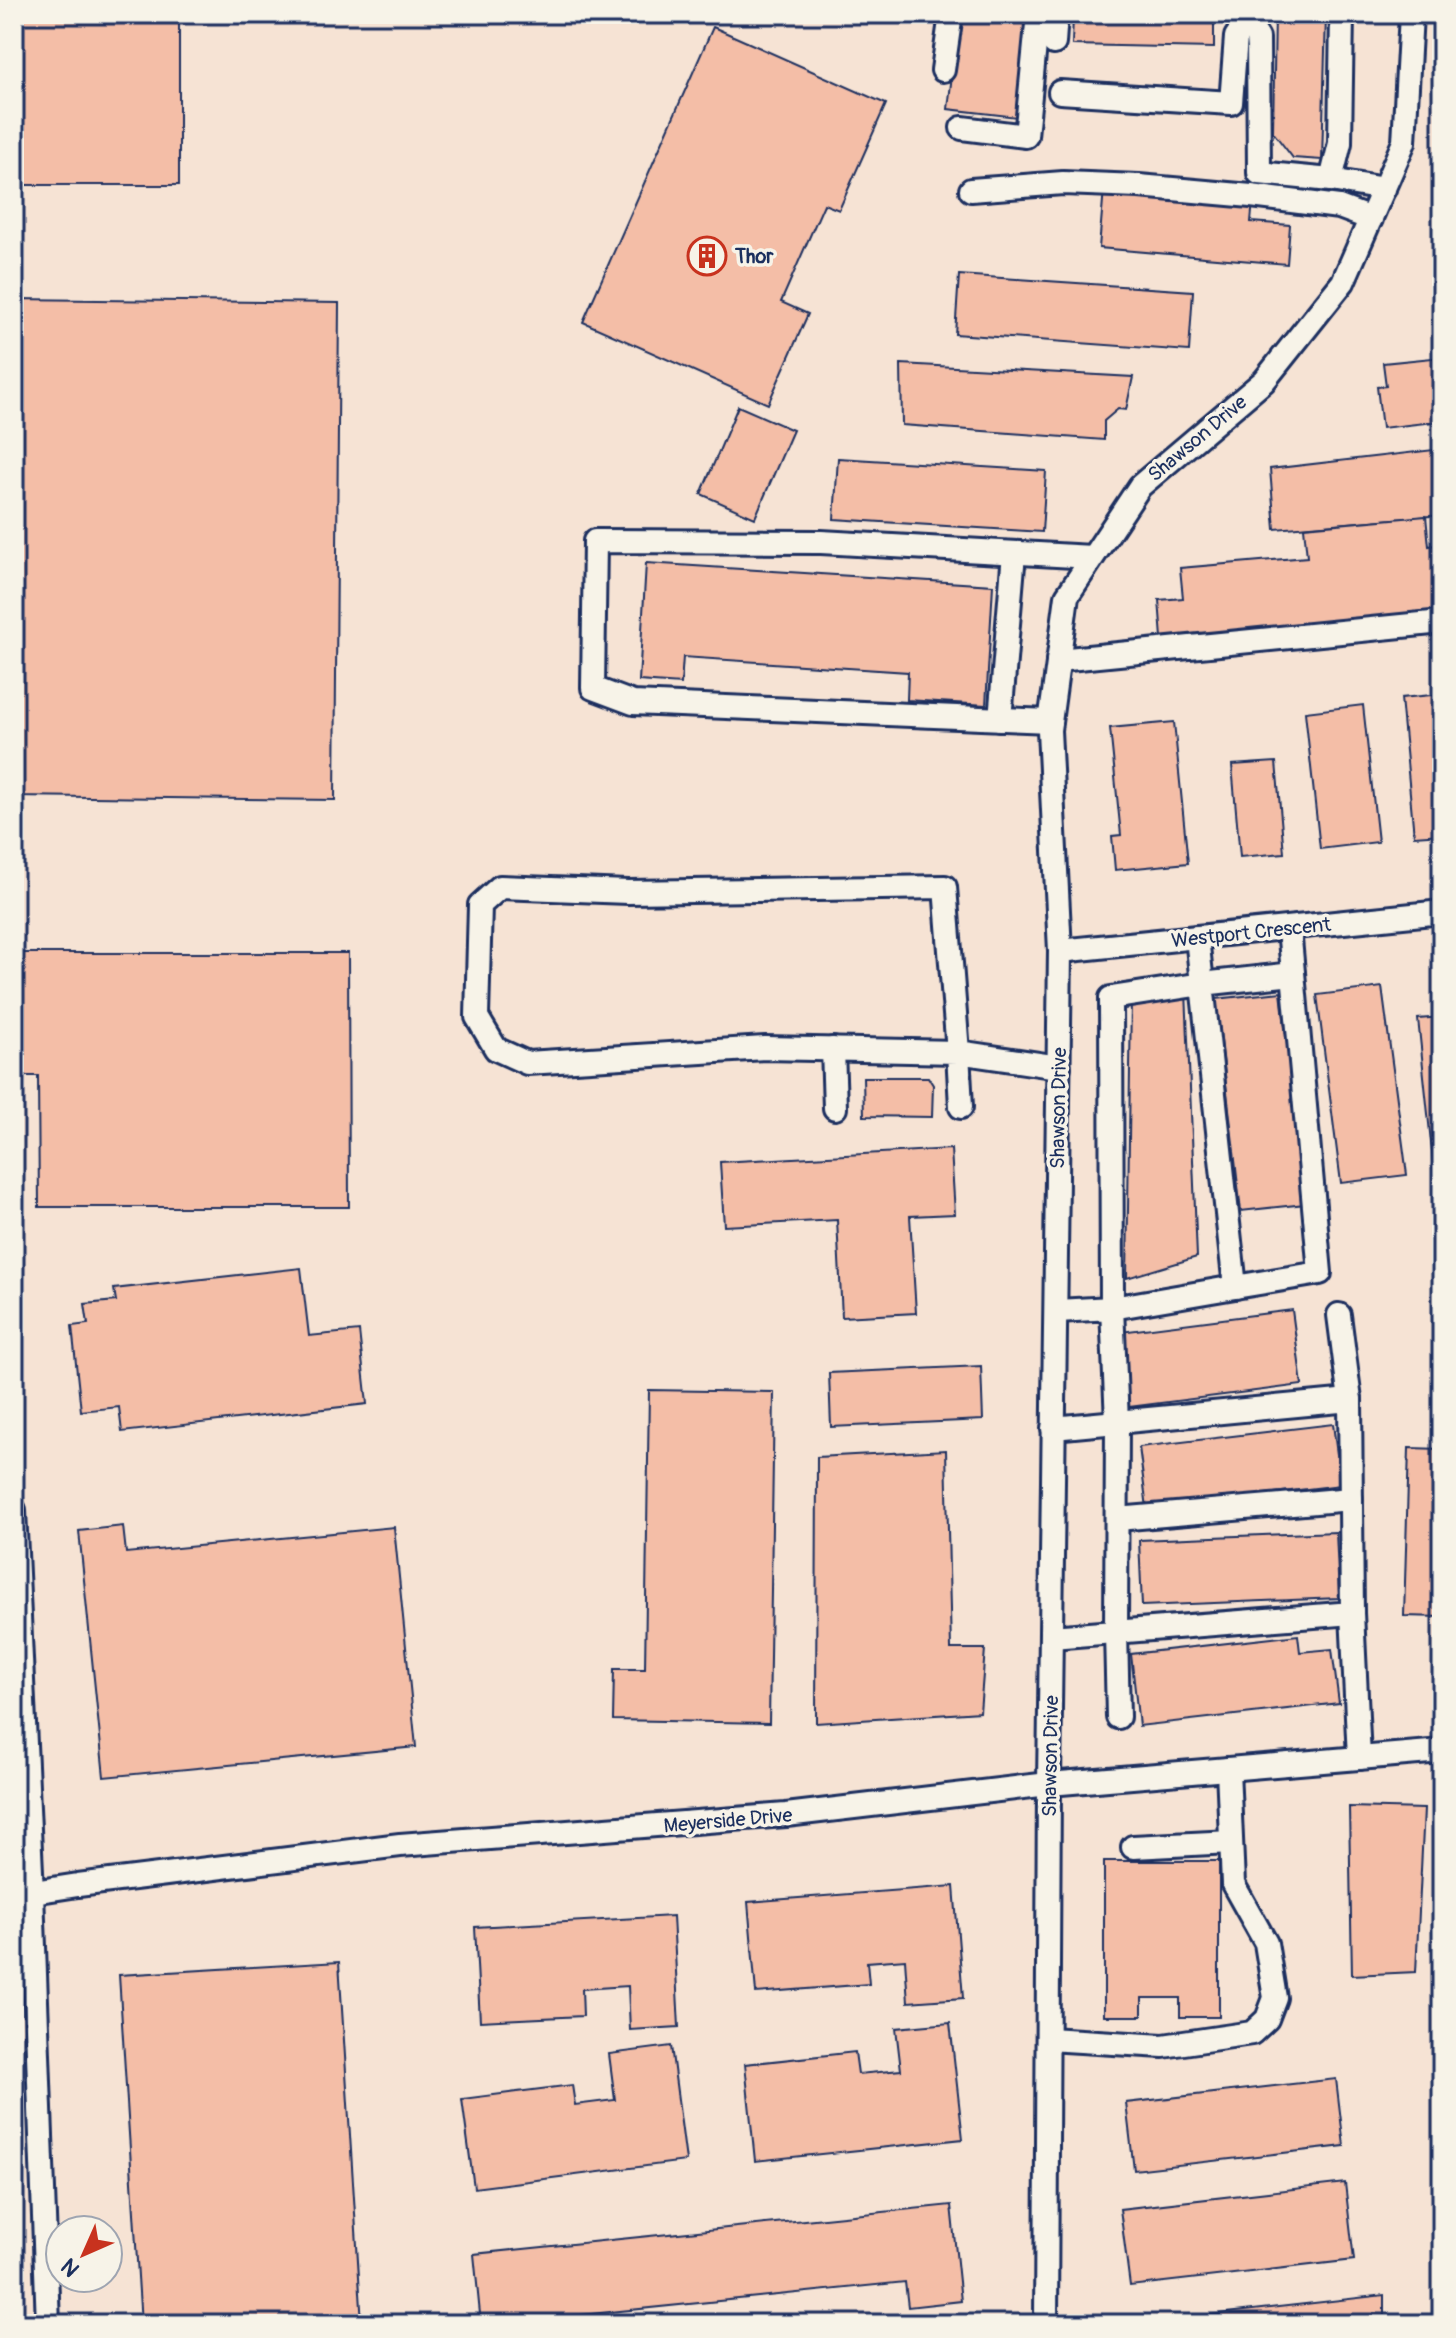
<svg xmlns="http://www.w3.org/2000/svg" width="1456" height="2338" viewBox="0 0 1456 2338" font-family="Pangolin,sans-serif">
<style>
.built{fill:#f6e3d4;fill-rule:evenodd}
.building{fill:#f4bea7;stroke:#1b2f5e;stroke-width:2}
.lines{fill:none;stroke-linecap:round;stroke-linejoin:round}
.minor-casing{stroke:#1b2f5e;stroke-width:28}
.minor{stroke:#f7f3e8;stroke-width:22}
.labels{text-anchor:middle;stroke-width:7;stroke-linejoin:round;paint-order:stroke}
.poi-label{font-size:20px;font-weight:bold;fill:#1b2f5e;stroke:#f7f3e8;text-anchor:start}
.street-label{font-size:20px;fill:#1b2f5e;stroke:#f7f3e8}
</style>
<rect width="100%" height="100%" fill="#f7f3e8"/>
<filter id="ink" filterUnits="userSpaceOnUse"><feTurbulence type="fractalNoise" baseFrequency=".0125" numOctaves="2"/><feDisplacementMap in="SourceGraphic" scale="16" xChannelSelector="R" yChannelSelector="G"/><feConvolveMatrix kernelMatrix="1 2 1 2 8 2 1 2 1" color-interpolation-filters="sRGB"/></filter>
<g filter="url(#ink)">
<path class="built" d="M 14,14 L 1442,14 L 1442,2324 L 14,2324 ZM 60,2230 L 108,2230 L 108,2278 L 60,2278 Z"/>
<g class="building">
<rect x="14" y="14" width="165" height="171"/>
<polygon points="959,14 1028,14 1017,117 948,109"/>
<polygon points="1073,14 1214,14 1214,48 1072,45"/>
<polygon points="1275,14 1326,14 1322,160 1293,158 1273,132"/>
<polygon points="713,27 886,104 839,210 824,204 781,302 808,314 768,404 583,322"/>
<polygon points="1104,188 1253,200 1251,222 1290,225 1287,264 1099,248"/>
<polygon points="959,275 1193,291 1189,351 955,334"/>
<polygon points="1442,290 1442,327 1436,328 1432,291"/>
<polygon points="14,299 339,303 335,800 14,796"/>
<polygon points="1442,357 1442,421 1382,428 1377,387 1386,386 1383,363"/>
<polygon points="901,364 1133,377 1126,410 1118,409 1104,421 1104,440 902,425"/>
<polygon points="738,406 793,430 755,518 701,494"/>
<polygon points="1442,449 1442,515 1275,529 1270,469"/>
<polygon points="838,458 1046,471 1042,532 834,519"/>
<polygon points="1426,516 1429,546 1442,544 1442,612 1162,638 1159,600 1183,598 1180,568 1307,557 1304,527"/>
<polygon points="646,563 993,585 986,705 907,700 908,672 683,657 681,684 639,681"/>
<polygon points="1442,694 1442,834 1414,836 1401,698"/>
<polygon points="1363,705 1378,842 1320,849 1305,712"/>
<polygon points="1174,722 1188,863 1115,870 1112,836 1121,835 1110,728"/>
<polygon points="1276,762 1284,853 1240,857 1232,765"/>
<polygon points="14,953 348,953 349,1207 39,1207 38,1076 14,1076"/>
<polygon points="1382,987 1407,1175 1341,1183 1317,995"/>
<polygon points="1186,991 1197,1257 1127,1278 1131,1000"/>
<polygon points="1281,992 1305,1204 1241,1211 1216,999"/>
<polygon points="1442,1017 1442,1228 1440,1228 1418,1019"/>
<polygon points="863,1077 928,1077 933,1085 932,1117 864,1116"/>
<polygon points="951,1149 955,1214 910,1216 916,1313 842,1317 837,1220 724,1226 720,1162"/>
<polygon points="301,1268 309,1336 359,1331 367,1404 122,1432 119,1407 81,1411 72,1326 88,1324 85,1304 116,1301 114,1289"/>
<polygon points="1292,1310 1302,1385 1129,1407 1120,1332"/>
<polygon points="981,1366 983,1420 831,1427 829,1373"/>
<polygon points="649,1390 774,1392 769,1723 613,1720 614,1669 645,1669"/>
<polygon points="1333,1424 1341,1485 1147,1508 1139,1447"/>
<polygon points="1409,1448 1442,1449 1442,1640 1442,1617 1404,1616"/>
<polygon points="946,1450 951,1649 985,1649 980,1712 816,1723 817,1457"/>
<polygon points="123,1526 126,1553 394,1527 416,1747 104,1777 79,1531"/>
<polygon points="1336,1532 1339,1598 1142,1606 1139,1540"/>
<polygon points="1298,1635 1300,1652 1332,1649 1339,1703 1139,1726 1131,1654"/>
<polygon points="1349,1807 1424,1809 1416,1972 1352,1975"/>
<polygon points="1104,1861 1219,1861 1219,2017 1180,2017 1180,1998 1142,1998 1142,2016 1104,2016"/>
<polygon points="954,1886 963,1998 908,2002 905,1959 867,1962 869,1984 756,1993 748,1902"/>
<polygon points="673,1916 679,2027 630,2030 628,1986 582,1989 583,2016 480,2021 475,1927"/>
<polygon points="339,1962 362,2324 141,2324 119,1975"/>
<polygon points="950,2023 963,2139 755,2161 745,2064 855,2052 858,2074 901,2070 896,2028"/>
<polygon points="671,2046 686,2161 474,2188 462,2099 572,2085 575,2105 615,2100 609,2054"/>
<polygon points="1336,2079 1344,2146 1134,2170 1126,2103"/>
<polygon points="1345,2183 1354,2260 1130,2286 1120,2209"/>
<polygon points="951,2205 961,2301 908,2307 905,2282 542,2319 543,2324 481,2324 474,2254"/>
<polygon points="1384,2295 1384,2324 1130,2324"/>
</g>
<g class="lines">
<defs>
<g id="minor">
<polyline points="1246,14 1247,21 1258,38 1259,173 1331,180 1384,189"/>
<polyline points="1054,43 1056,14"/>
<polyline points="943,70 951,14"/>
<polyline points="1060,92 1231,103 1236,37 1247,21"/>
<polyline points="962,128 1026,136 1038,14"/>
<polyline points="1331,180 1340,143 1342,14"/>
<polyline points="971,190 1063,183 1139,186 1251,196 1339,207 1371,219"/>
<polyline points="1058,660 1442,622"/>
<polyline points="1000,719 1014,553"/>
<polyline points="1050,721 633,703 593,688 595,541 821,542 1092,557"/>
<polyline points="1197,937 1202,984 1235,1287 1112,1308 1111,998 1202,984 1293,974"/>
<polyline points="1060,951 1442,912"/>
<polyline points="833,1049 835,1108"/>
<polyline points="961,1107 958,1052 945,887 628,892 500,887 480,905 477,1017 496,1049 527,1063 765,1048 958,1052 1059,1067"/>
<polyline points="1235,1287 1320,1273 1289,928"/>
<polyline points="1057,1311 1112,1308 1117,1422 1116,1632 1118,1717"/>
<polyline points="1339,1315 1350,1400"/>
<polyline points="14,1510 32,1893 48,2324"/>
<polyline points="1117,1519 1351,1499"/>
<polyline points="1352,1613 1359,1758"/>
<polyline points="1051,1637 1352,1613 1350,1400 1053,1428"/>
<polyline points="1133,1847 1231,1842"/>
<polyline points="14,1895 78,1885 400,1845 786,1815 1049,1784 1442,1751"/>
<polyline points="1048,2039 1163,2046 1252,2033 1267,2019 1275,1998 1266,1943 1233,1884 1228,1769"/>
<polyline points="1046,2324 1049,1784 1060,951 1049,730 1067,596 1140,486 1264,381 1343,282 1404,142 1411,14"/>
</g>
</defs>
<use href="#minor" class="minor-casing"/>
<use href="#minor" class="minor"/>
</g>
</g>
<defs>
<symbol id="building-ring" viewBox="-11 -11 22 22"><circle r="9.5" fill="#f7f3e8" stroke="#c8321e" stroke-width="1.5"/><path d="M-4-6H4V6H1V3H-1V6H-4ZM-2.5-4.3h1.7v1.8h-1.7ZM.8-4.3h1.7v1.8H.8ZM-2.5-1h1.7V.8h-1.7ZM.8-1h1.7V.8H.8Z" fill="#c8321e"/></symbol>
</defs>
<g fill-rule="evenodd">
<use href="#building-ring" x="685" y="234" width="44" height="44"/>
</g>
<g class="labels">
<g class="poi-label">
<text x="735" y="263">Thor</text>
</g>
<g class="street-label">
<text transform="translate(1197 438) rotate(-40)" y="7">Shawson Drive</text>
<text transform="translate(1251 932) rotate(-6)" y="7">Westport Crescent</text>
<text transform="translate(1058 1108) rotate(-89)" y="7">Shawson Drive</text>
<text transform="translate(1050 1756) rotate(-89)" y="7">Shawson Drive</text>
<text transform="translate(728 1820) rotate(-5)" y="7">Meyerside Drive</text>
</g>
</g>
<rect width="1456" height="2338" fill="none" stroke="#f7f3e8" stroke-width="48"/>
<rect x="24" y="24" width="1408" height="2290" fill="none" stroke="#1b2f5e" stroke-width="3" filter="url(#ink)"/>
<g transform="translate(84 2254) rotate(225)"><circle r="38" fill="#f7f3e8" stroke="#9fa5b1" stroke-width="2"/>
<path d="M0-6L14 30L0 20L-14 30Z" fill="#c8321e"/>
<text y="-12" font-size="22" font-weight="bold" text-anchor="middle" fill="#1b2f5e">N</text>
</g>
</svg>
